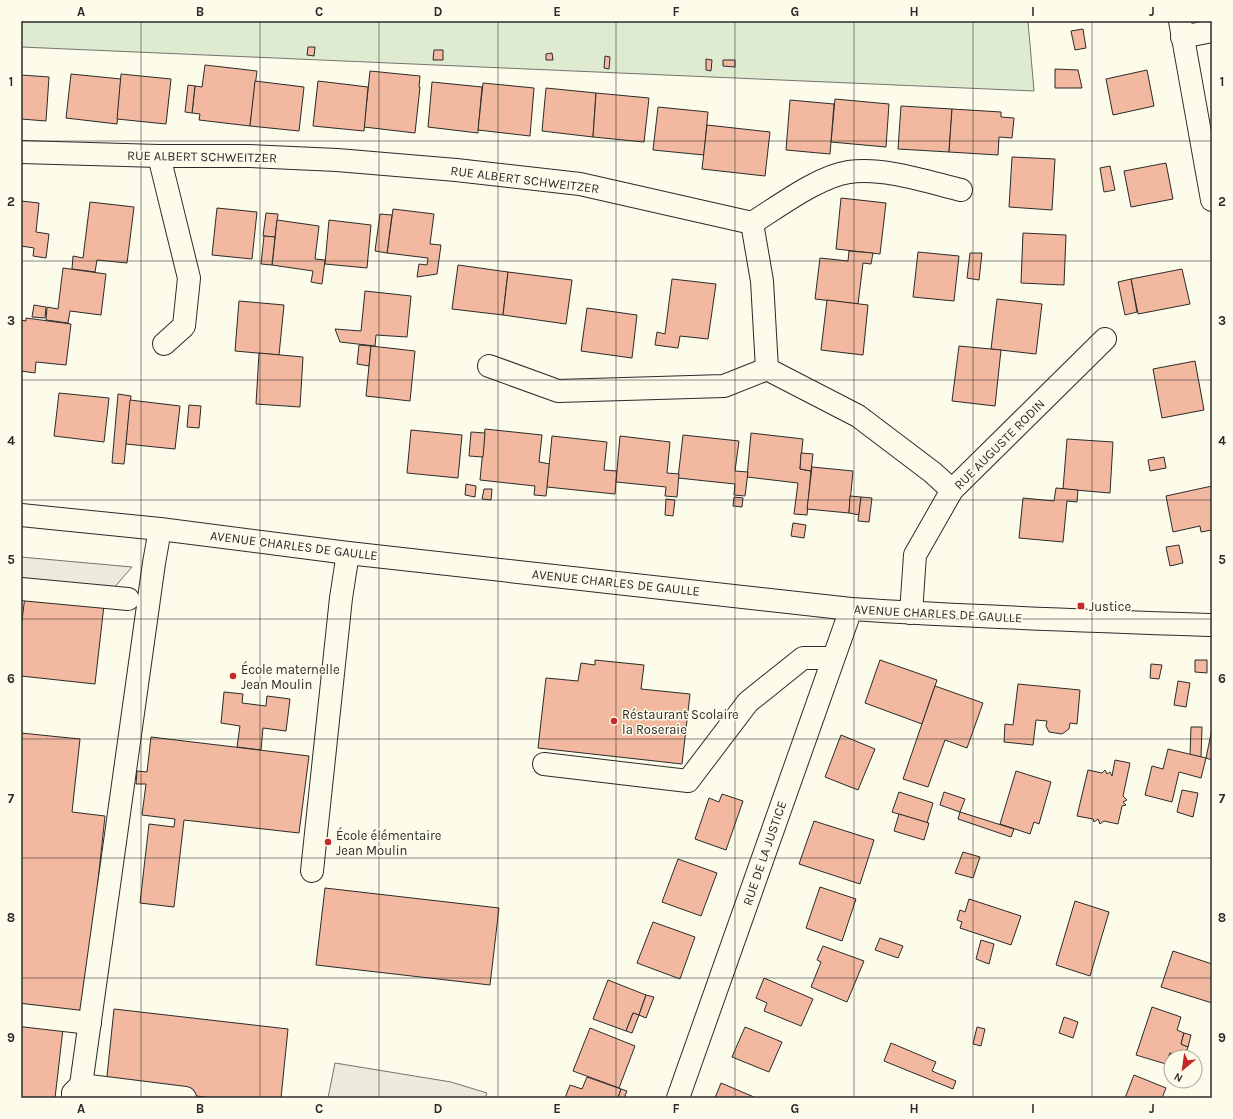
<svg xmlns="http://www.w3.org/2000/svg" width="1233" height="1119" viewBox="0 0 1233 1119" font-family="Karla,sans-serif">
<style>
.green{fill:#deebd1;stroke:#74746e}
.parking{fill:#eceadb;stroke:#74746e}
.building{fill:#f2b8a0;stroke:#2b2b2b}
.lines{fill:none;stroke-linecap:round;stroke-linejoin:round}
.minor-casing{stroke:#2b2b2b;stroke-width:24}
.major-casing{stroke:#2b2b2b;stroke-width:24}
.minor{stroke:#fdfbea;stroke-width:22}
.major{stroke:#fdfbea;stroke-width:22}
.grid{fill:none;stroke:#2b2b2b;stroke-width:1;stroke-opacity:0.55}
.poi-dot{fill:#c62828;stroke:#fdfbea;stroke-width:1.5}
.labels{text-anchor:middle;stroke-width:3;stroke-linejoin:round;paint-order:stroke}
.street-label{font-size:13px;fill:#2b2b2b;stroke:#fdfbea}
.poi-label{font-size:13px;fill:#2b2b2b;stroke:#fdfbea;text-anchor:start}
.neatline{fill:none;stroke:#2b2b2b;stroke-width:1.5}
.grid-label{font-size:13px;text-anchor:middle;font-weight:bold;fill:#2b2b2b}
</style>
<rect width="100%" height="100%" fill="#fdfbea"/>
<polygon class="green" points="21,21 1028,21 1034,91 21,47"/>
<g class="parking">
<polygon points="21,557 132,567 112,590 21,582"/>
<polygon points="335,1063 451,1082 487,1093 485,1098 328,1098"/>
</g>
<g class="building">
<polygon points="1083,29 1086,48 1075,50 1071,31"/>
<polygon points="308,47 315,47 314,56 307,55"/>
<polygon points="434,50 443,50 443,60 433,60"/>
<polygon points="552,53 553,60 546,60 546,54"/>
<polygon points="605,56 610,57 609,69 604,68"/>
<polygon points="706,59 712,60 711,71 706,70"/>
<polygon points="723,60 735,60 735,67 723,66"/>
<polygon points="205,65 257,71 250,126 199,120 200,114 192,113 195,86 202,87"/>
<polygon points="1055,69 1078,70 1082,88 1055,88"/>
<polygon points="1147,70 1154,106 1113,115 1106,79"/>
<polygon points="370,71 420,76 419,87 420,87 415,133 364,127"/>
<polygon points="71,74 121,79 117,124 66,118"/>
<polygon points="121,74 171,79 166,124 117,119"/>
<polygon points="21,75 49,77 46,121 21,119"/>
<polygon points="255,81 304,87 299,131 250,126"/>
<polygon points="318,81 368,87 364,131 313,126"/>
<polygon points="432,82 482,87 478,133 428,127"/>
<polygon points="483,83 534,88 530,136 478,130"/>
<polygon points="188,85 195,86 192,113 185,112"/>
<polygon points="546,88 596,93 593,137 542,131"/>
<polygon points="596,93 649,98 644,142 593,137"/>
<polygon points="835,99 889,104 886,147 831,142"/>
<polygon points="790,100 834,104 830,154 786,150"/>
<polygon points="901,106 952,109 949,152 898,149"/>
<polygon points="658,107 708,112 704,155 653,150"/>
<polygon points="952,109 1001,112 1001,117 1014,118 1012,138 999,137 998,155 949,152"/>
<polygon points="707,125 770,132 765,176 702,169"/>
<polygon points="1012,157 1055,159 1052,210 1009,207"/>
<polygon points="1166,163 1173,199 1131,207 1124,171"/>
<polygon points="1110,166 1115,190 1104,192 1100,168"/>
<polygon points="841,198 886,203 880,254 836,249"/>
<polygon points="21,201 39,203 36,232 49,234 46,258 33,256 34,248 21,246"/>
<polygon points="90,202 134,207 127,263 97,260 95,272 72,269 73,256 83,258"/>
<polygon points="217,208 257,212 252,259 212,255"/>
<polygon points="393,209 434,214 430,244 441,245 437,274 417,277 419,264 427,265 428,258 387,253"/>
<polygon points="266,213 278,214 275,237 263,236"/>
<polygon points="380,214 392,215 387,253 375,251"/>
<polygon points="277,220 319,226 315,259 325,260 322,284 311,282 313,271 272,265"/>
<polygon points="329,220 371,225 367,268 325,264"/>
<polygon points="1023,233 1066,235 1064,285 1021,283"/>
<polygon points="264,236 275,237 272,265 261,264"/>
<polygon points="849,251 873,253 871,264 863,263 858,304 815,299 820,258 848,261"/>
<polygon points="918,252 959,256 954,301 913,297"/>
<polygon points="970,253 982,253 979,280 967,278"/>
<polygon points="458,265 508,272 503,315 452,309"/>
<polygon points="63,268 106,274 101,315 70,311 68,323 46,320 47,307 58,309"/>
<polygon points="1182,269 1190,304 1138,314 1131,279"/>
<polygon points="508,272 572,280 566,324 503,315"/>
<polygon points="672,279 716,284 708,339 680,336 678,348 655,345 657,332 665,334"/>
<polygon points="1131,279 1137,312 1125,315 1118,282"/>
<polygon points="365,291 411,296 407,337 376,335 375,346 340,342 335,329 361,331"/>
<polygon points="997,299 1042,304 1036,354 991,349"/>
<polygon points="827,300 868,305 863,355 821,350"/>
<polygon points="239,301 284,305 279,355 235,351"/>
<polygon points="34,305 46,307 45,318 32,317"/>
<polygon points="587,308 637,315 632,358 581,351"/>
<polygon points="26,318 71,324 66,365 36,362 35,373 21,371 21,320 26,321"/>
<polygon points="359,345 371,346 369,366 357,364"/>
<polygon points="371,346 415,351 410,401 366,396"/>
<polygon points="959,346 1001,350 995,406 952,401"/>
<polygon points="259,353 303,357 300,407 256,404"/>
<polygon points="1195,361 1204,410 1162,418 1153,369"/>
<polygon points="59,393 109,398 104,442 54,436"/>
<polygon points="118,394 131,396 124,464 112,463"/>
<polygon points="130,400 180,406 175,449 126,444"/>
<polygon points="189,405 201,406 199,428 187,427"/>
<polygon points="485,429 542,435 539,462 550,464 546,496 534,495 535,486 480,480"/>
<polygon points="411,430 462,435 458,478 407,473"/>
<polygon points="471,432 485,433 483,457 469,456"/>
<polygon points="751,433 803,439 800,469 811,471 807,515 794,514 798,483 747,477"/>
<polygon points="683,435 739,441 735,471 748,472 745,496 734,495 735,484 678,478"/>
<polygon points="552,436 607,442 604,470 617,471 615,494 547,487"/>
<polygon points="620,436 670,442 667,473 679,474 677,497 665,496 666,487 616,482"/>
<polygon points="1067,439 1113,442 1110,493 1063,489"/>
<polygon points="801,453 813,454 811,471 800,469"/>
<polygon points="1164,457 1166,468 1150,471 1148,460"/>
<polygon points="812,467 853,471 849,513 807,509"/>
<polygon points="466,484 476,486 475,497 465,495"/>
<polygon points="1212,486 1212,530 1201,532 1200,526 1173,532 1166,496"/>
<polygon points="1056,488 1078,490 1077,502 1067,501 1063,542 1019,538 1023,498 1054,501"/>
<polygon points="484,489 492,489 491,500 482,499"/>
<polygon points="850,496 861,497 859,515 849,513"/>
<polygon points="734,497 743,498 742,507 733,506"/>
<polygon points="861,497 872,498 869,522 858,521"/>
<polygon points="666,499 675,500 673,516 665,515"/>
<polygon points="793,523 806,525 804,538 791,536"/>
<polygon points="1179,545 1183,563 1170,566 1166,547"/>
<polygon points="25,596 104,605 95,684 21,676 21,628"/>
<polygon points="595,660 644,665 641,689 690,694 682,764 538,748 546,678 578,681 581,663 595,665"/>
<polygon points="880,660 937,680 922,724 865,703"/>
<polygon points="1195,660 1207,660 1207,673 1195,672"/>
<polygon points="1151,664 1162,665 1159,679 1150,678"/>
<polygon points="1178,681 1190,683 1186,707 1174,705"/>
<polygon points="1018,684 1080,690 1077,724 1070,723 1069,729 1062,734 1049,732 1046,726 1047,721 1036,720 1033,745 1004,742 1005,724 1013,725"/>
<polygon points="935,686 983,703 967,748 945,740 928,787 903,779"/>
<polygon points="224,692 243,694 242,703 266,706 267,696 290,699 286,731 263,728 261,750 237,747 240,726 221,723"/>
<polygon points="1191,727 1202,727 1201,757 1190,755"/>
<polygon points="1212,729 1212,760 1206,758"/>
<polygon points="21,733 80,739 72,812 105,816 84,1012 21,1005"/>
<polygon points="841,735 875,749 858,790 825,777"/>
<polygon points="151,737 309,756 299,833 184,820 174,907 140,903 149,824 174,827 175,819 142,815 146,784 136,784 137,771 147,772"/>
<polygon points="1168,749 1206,758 1201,778 1179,772 1172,802 1145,795 1152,766 1163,769"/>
<polygon points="1115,760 1130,763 1123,796 1127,800 1123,802 1126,805 1122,806 1118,824 1104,821 1100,824 1098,819 1094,822 1093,819 1077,816 1088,770 1102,773 1105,770 1107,774 1110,772 1112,776"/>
<polygon points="1016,771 1051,782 1039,824 1034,822 1030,834 1000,824"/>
<polygon points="1182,790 1198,793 1193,817 1177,812"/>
<polygon points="899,792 933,803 927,823 892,812"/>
<polygon points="944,792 965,799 960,812 940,805"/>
<polygon points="722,794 743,801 726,850 695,839 709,798 719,802"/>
<polygon points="960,812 1014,829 1011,837 958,819"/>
<polygon points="899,814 929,823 924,840 894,831"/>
<polygon points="814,821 874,840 860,884 799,864"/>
<polygon points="963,852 980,857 973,878 955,873"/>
<polygon points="678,859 717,873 701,916 662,902"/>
<polygon points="820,887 856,899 842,941 806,928"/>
<polygon points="325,888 499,908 490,985 316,965"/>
<polygon points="969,899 1021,916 1011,945 960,928 962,922 957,920 960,910 965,912"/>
<polygon points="1075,901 1109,912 1090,976 1056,965"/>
<polygon points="653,922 695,937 680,979 637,963"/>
<polygon points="880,938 903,946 898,958 875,950"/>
<polygon points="981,940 994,944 989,964 976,959"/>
<polygon points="823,946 864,961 847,1002 811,987 821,962 817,960"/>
<polygon points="1173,951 1212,964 1212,1003 1161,987"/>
<polygon points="764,978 813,999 801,1026 764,1011 767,1003 756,998"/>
<polygon points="608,980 646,995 639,1015 633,1013 626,1031 593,1019"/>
<polygon points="646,995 654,997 646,1018 639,1015"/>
<polygon points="1152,1007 1181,1017 1177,1030 1184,1033 1181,1044 1188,1047 1184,1057 1170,1053 1166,1064 1136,1055"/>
<polygon points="114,1009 288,1029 281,1098 214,1098 106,1086"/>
<polygon points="633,1013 639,1015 632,1033 626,1031"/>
<polygon points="1064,1017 1078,1022 1073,1038 1059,1033"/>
<polygon points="21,1024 63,1029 55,1098 21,1098"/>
<polygon points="745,1027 782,1042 769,1072 732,1057"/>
<polygon points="977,1027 985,1029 981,1046 973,1044"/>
<polygon points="590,1028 635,1046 619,1088 573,1071"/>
<polygon points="1184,1033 1191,1035 1188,1047 1181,1044"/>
<polygon points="891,1043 936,1062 932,1071 956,1081 953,1089 884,1061"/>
<polygon points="1170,1053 1183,1057 1171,1057 1171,1066 1166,1064"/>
<polygon points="1134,1075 1166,1088 1162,1098 1125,1098"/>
<polygon points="587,1077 621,1089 618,1098 565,1098 570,1085 582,1089"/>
<polygon points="721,1083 754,1097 754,1098 715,1098"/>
<polygon points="621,1089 627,1091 624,1098 618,1098"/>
</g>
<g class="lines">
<defs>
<g id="minor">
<polyline points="1180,21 1212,200"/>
<polyline points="1182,37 1212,31"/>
<polyline points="21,152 159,156 250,156 337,160 456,170 580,184 752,223 762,281 767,369 858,416 932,472 952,490"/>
<polyline points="159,156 189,278 184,326 164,344"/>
<path d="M 752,223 C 778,207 819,176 849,172 C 884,167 928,182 961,190"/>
<polyline points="489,366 558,391 724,386 767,369"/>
<polyline points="21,589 128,599"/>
<polyline points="911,613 915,555 952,490 1105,339"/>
<polyline points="544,764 688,781 748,702 803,658 833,658"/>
<polyline points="312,871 341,598 348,553"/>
<polyline points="21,1015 90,1023"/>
<polyline points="81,1085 154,563 160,529"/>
<polyline points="73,1098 73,1093 81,1085 185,1098"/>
<polyline points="678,1098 851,609"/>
</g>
<path id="major" d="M 21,515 L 160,529 L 348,553 L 851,609 C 971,617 1092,621 1212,625"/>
</defs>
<use href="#minor" class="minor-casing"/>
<use href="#major" class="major-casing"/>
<use href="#minor" class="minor"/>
<use href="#major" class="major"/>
</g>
<path class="grid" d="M 141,21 L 141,1098M 260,21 L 260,1098M 379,21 L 379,1098M 498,21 L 498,1098M 616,21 L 616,1098M 735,21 L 735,1098M 854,21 L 854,1098M 973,21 L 973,1098M 1092,21 L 1092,1098M 21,141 L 1212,141M 21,261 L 1212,261M 21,380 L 1212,380M 21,500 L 1212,500M 21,619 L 1212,619M 21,739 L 1212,739M 21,858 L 1212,858M 21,978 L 1212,978"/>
<g class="poi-dot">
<rect x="1077" y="602" width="8" height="8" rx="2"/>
<circle cx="233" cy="676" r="4"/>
<circle cx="614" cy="721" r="4"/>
<circle cx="328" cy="842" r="4"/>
</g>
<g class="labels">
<g class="street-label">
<text transform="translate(202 156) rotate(1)" y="5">RUE ALBERT SCHWEITZER</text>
<text transform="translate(525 179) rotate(7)" y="5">RUE ALBERT SCHWEITZER</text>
<text transform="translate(999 444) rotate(-45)" y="5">RUE AUGUSTE RODIN</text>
<text transform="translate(294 545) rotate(7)" y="5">AVENUE CHARLES DE GAULLE</text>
<text transform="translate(616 582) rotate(6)" y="5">AVENUE CHARLES DE GAULLE</text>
<text transform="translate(938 613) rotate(3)" y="5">AVENUE CHARLES DE GAULLE</text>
<text transform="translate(764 853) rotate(-71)" y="5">RUE DE LA JUSTICE</text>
</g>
<g class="poi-label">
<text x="1089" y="611">Justice</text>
<text x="241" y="674">École maternelle<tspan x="241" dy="15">Jean Moulin</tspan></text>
<text x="622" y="719">Réstaurant Scolaire<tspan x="622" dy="15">la Roseraie</tspan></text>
<text x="336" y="840">École élémentaire<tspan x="336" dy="15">Jean Moulin</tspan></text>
</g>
</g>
<rect width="1233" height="1119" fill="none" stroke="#fdfbea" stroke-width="44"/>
<g transform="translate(1183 1069) rotate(209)"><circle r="19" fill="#fdfbea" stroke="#a9a89e"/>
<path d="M0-3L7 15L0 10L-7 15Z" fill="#c62828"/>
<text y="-6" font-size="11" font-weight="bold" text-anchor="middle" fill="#2b2b2b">N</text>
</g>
<rect x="22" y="22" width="1189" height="1075" class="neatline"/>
<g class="grid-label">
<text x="81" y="16">A</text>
<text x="200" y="16">B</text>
<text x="319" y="16">C</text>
<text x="438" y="16">D</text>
<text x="557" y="16">E</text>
<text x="676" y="16">F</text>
<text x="795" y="16">G</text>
<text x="914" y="16">H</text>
<text x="1033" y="16">I</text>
<text x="1152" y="16">J</text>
<text x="11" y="86">1</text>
<text x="1222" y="86">1</text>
<text x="11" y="206">2</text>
<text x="1222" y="206">2</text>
<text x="11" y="325">3</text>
<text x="1222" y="325">3</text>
<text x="11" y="445">4</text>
<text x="1222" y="445">4</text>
<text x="11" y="564">5</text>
<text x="1222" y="564">5</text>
<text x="11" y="683">6</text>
<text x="1222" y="683">6</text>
<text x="11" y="803">7</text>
<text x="1222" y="803">7</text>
<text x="11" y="922">8</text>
<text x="1222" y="922">8</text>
<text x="11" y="1042">9</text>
<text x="1222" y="1042">9</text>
<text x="81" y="1113">A</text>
<text x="200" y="1113">B</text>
<text x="319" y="1113">C</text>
<text x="438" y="1113">D</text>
<text x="557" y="1113">E</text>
<text x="676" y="1113">F</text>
<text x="795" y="1113">G</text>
<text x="914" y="1113">H</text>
<text x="1033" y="1113">I</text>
<text x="1152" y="1113">J</text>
</g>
</svg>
